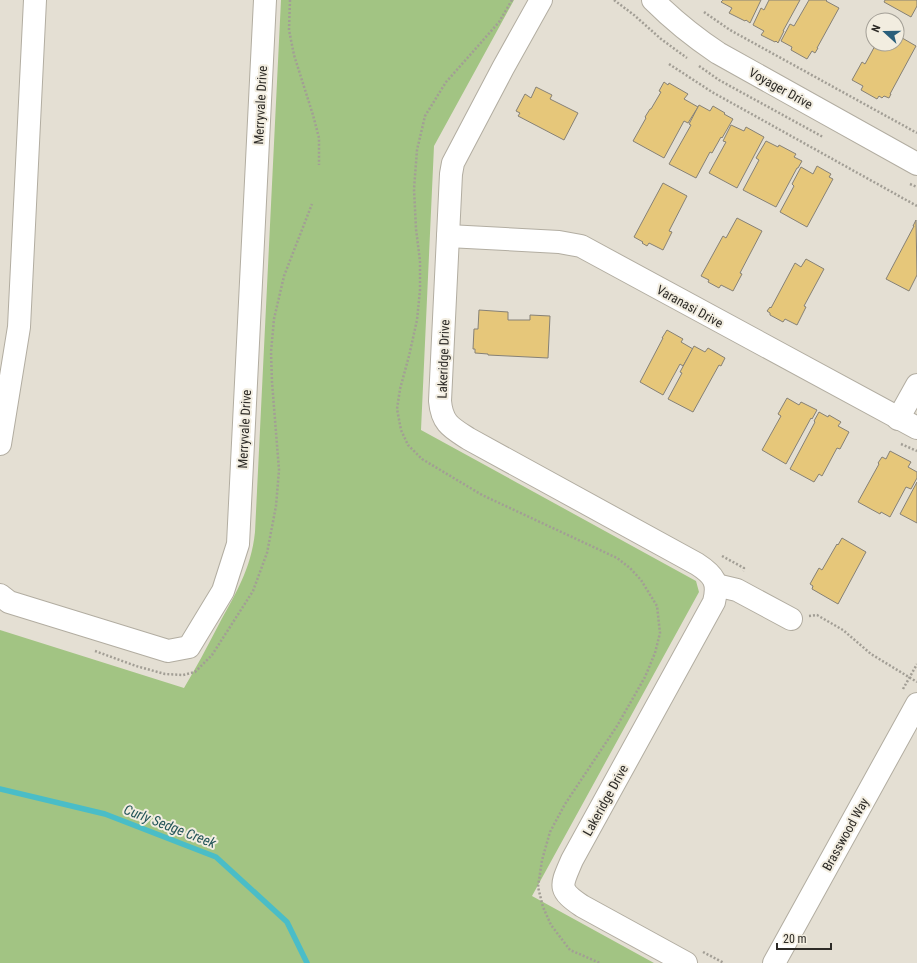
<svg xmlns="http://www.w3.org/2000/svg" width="917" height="963" viewBox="0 0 917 963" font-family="'Roboto Condensed',sans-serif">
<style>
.green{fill:#a2c483}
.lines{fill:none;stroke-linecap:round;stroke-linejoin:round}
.stream{stroke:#4abdc7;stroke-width:5.5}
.building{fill:#e6c77a;stroke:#868176}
.minor-casing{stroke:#b2ada1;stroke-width:24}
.path{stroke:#a29e95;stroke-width:2.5;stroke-dasharray:2 2;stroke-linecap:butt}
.minor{stroke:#fff;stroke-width:22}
.labels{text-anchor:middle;stroke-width:4;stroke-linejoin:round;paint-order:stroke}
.street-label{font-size:13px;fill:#2d2b27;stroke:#f2ede0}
.water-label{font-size:14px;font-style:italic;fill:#235458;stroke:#f2ede0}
</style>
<rect width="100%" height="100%" fill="#e4dfd3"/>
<path class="green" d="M 281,0 L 514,0 L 434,146 L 421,430 L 696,581 L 699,592 L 532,896 L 654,963 L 0,963 L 0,630 L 184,688 C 196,668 207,647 218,626 C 235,594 251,570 255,532 Z"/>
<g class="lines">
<polyline class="stream" points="0,789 105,814 216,857 287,922 307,963"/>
</g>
<g class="building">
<polygon points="723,0 761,0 750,23 746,20 745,21 729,13 732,8 721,2"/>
<polygon points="769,0 800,0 783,31 784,31 778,43 776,41 775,42 761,35 764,31 753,25 761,8 764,10"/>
<polygon points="809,0 827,0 826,1 839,8 817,48 818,48 815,53 812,51 807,59 791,50 792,47 781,41 790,24 794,26"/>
<polygon points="885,0 917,0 917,6 911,17 884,2"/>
<polygon points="897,35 916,46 890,94 891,94 889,98 884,96 882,98 879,96 877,99 861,90 863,86 852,80 862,62 865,64 876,44 897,44"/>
<polygon points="664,82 668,85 669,83 688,94 684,99 698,107 688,123 684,121 664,158 633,141 646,118 645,117 650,109 651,109 661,92 659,91"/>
<polygon points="536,87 552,95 550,99 578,113 564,140 518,116 520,113 516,111 525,94 531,98"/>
<polygon points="699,105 710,111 713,106 725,113 724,114 733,119 722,138 721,137 712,153 710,152 696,178 669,164 691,125 689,124"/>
<polygon points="731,125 744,131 746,127 764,137 737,188 709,173 726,142 723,141"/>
<polygon points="766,141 778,147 779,145 796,154 794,157 802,161 798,168 797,168 776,207 743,190 759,160 756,158"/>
<polygon points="817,166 831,174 829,177 833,179 807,227 780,212 794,186 792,184 801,167 813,174"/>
<polygon points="663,183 687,196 669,231 672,232 663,250 649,243 647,246 642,243 643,242 634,237"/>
<polygon points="737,218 762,231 740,273 742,274 733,291 721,285 719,288 708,282 709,280 701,276 723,236 726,238"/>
<polygon points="916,220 917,275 909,291 886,279 914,226 913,226"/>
<polygon points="806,259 824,269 804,306 806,307 797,325 785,319 783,322 770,315 770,313 767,311 770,307 771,308 795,263 801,267"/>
<polygon points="479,310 508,312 508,320 530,320 530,315 550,316 548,358 488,355 488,354 475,353 475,349 473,349 474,329 478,329"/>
<polygon points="667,330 683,339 681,342 693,349 683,366 680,364 663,395 640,382 663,338 662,338"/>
<polygon points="694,346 705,352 708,348 725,358 721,366 719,365 693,412 668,399 682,373 680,372"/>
<polygon points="787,398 799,405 801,402 817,410 812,419 811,418 786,464 762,450 781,416 778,414"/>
<polygon points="819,412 828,417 829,415 841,422 838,426 849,432 840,449 837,448 822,476 819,474 814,482 790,469 815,422 814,421"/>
<polygon points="890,451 911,462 908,467 917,472 917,478 911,489 906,487 890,517 881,512 880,514 858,502 879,464 878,463 882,457 886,459"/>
<polygon points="917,482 917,523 900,514"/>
<polygon points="842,538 866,552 838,604 812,589 813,586 810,584 819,568 822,570 837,544 838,545"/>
</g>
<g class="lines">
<defs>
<g id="minor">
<path d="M 541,0 L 503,68 L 453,163 L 451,174 L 440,401 C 442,424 452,428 469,439 L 697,564 C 714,575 719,582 714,602 L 572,860 C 561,886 557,889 582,906 L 686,963"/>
<path d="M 653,0 C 673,20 694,37 718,53 L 917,164"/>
<polyline points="448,236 559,242 581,246 917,428"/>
<polyline points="898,419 917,385"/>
<polyline points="0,444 19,327 35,0"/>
<polyline points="716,585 737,590 791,619"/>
<polyline points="0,595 9,602 168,651 189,647 223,591 238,544 265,0"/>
<polyline points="774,963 917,704"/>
</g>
</defs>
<use href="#minor" class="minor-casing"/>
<g class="path">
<polyline points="290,0 289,30 294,55 313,115 319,138 319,165"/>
<polyline points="512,0 499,22 478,46 446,82 425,116 417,150 414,189 416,229 420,261 420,290 417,320 409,356 400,389 397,409 401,430 408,445 422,459 482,495 617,558 630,568 641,580 657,606 660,633 655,653 645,677 617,726 565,804 550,832 542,860 538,887 543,907 551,925 570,950 600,963"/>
<polyline points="614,0 634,15 661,39 687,58"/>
<polyline points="704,12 730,30 917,133"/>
<polyline points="669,64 712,92 917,206"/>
<polyline points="699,66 719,80 823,137"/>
<polyline points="910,184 917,187"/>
<polyline points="901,444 917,451"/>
<polyline points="722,556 744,568 743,571"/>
<polyline points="809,616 817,615 843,630 871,654 917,682"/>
<polyline points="95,651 136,666 165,674 183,675 195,672 212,655 253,591 267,553 276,506 279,470 272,382 271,352 274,319 284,276 312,204"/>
<polyline points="903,689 917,664"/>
<polyline points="703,952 724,963"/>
</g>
<use href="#minor" class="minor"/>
</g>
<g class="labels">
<g class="street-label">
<text transform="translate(781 88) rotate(29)" y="5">Voyager Drive</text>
<text transform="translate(260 105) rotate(-87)" y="5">Merryvale Drive</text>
<text transform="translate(690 306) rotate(29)" y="5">Varanasi Drive</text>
<text transform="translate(443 359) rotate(-88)" y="5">Lakeridge Drive</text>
<text transform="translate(244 429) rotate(-87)" y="5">Merryvale Drive</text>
<text transform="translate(605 800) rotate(-61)" y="5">Lakeridge Drive</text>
<text transform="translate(845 834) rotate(-61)" y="5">Brasswood Way</text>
</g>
<g class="water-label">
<text transform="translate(170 826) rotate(21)" y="5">Curly Sedge Creek</text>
</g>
</g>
<g transform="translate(885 32) rotate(291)"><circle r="19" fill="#f2ede0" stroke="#a39f96"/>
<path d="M0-3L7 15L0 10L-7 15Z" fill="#295e7a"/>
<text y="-6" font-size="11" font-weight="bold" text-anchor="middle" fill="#2d2b27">N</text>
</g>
<path d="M777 943v6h54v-6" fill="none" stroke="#2d2b27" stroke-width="2"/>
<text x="783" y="943" font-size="12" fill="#2d2b27" stroke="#f2ede0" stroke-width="3" paint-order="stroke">20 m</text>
</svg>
